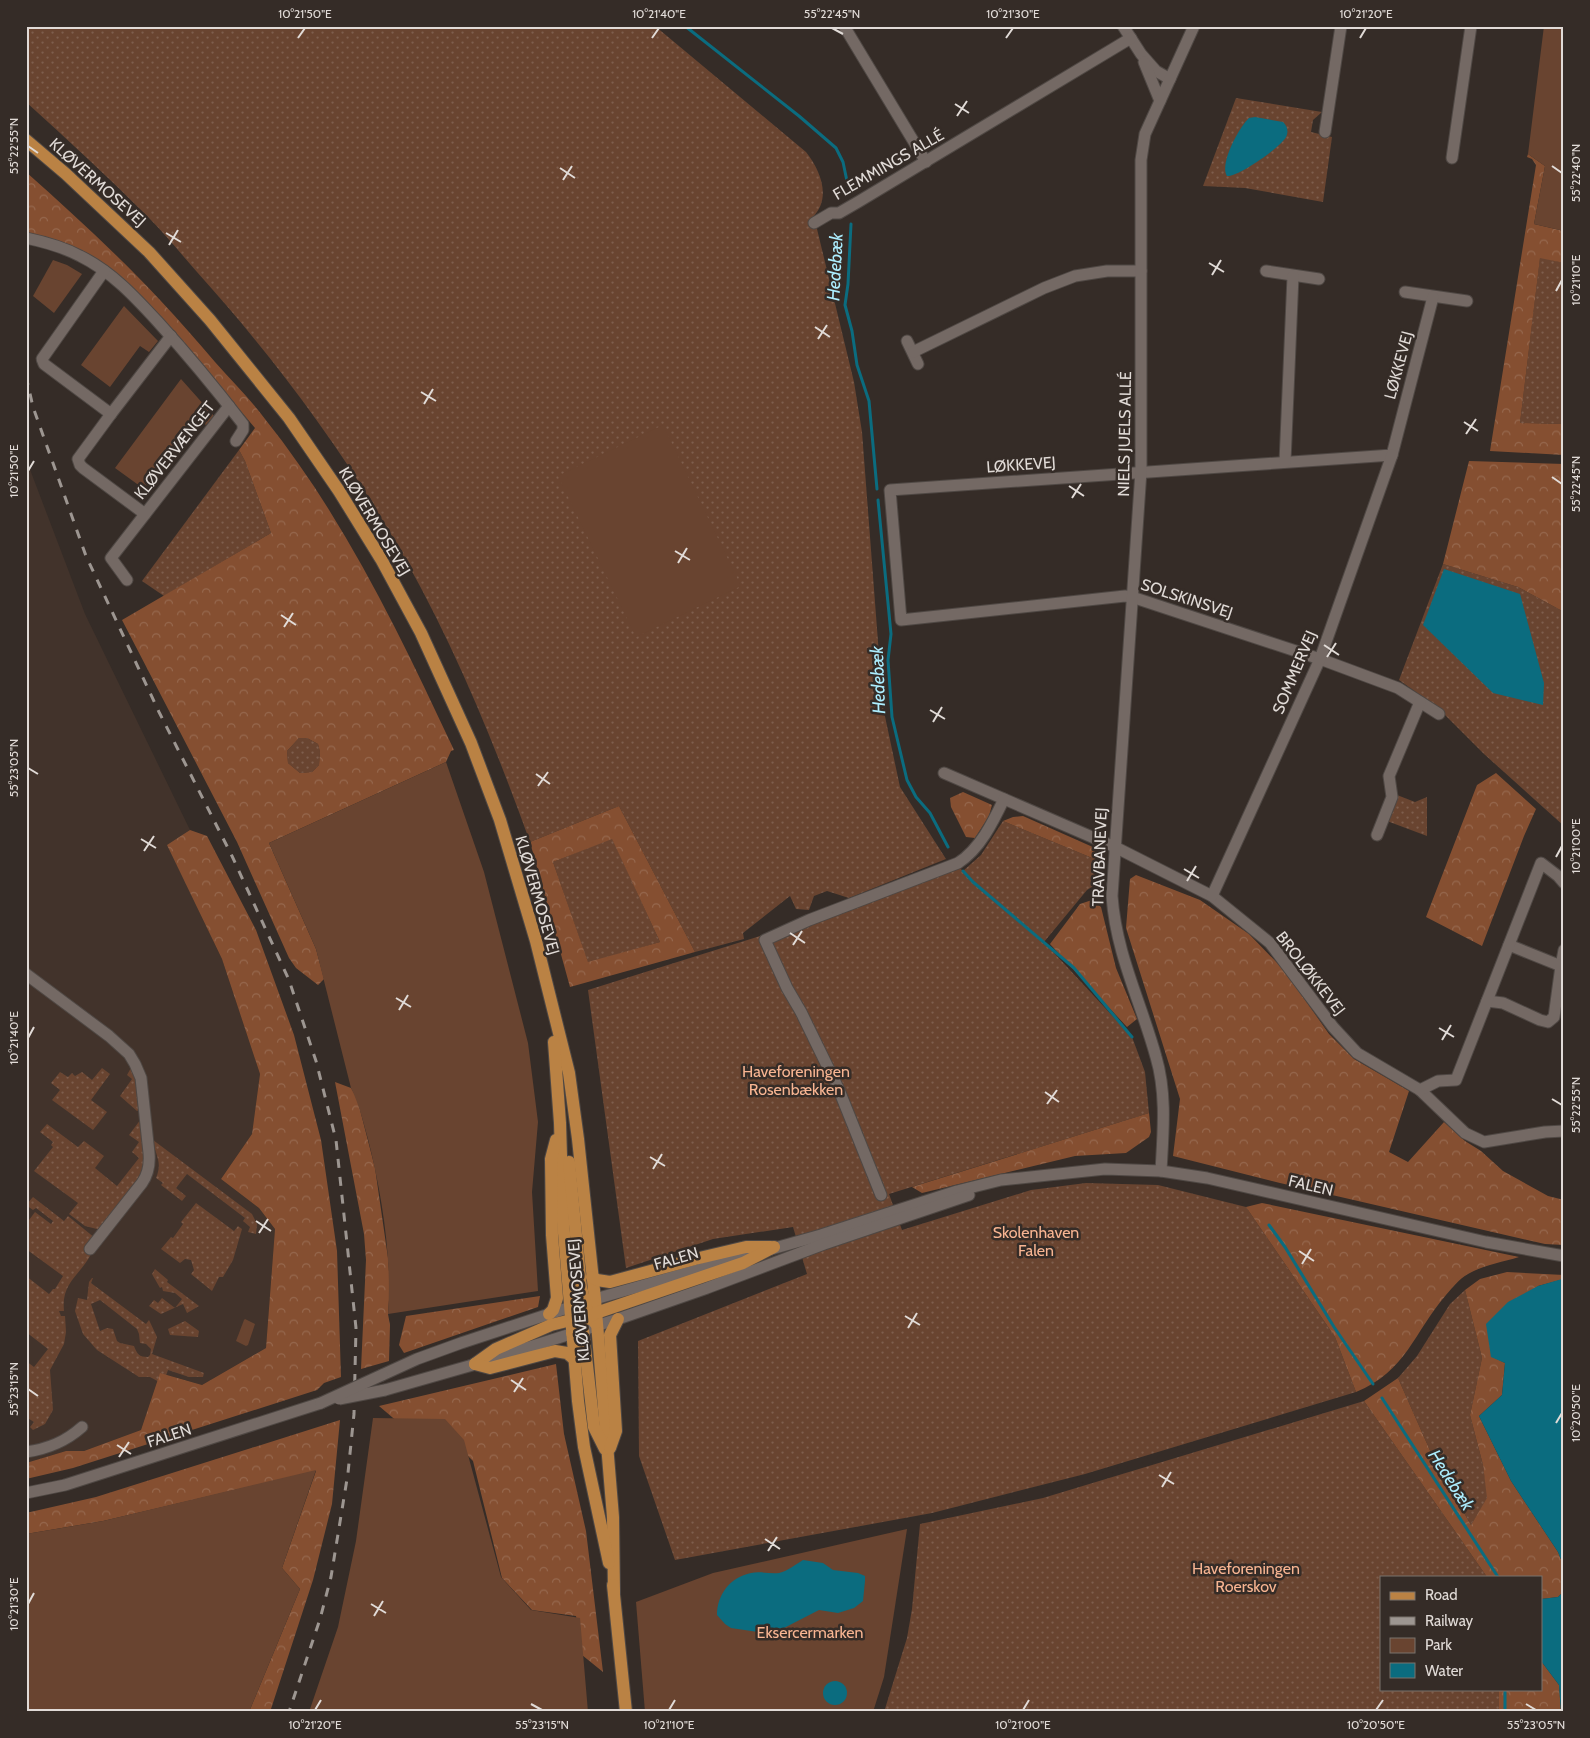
<svg xmlns="http://www.w3.org/2000/svg" width="1590" height="1738" viewBox="0 0 1590 1738" font-family="Cabin,sans-serif">
<style>
.built{fill:#42332b}
.grass{fill:url(#grass-dots);fill-rule:evenodd}
.forest{fill:url(#forest-crowns);fill-rule:evenodd}
.park{fill:#694430}
.water{fill:#0b6c7f}
.lines{fill:none;stroke-linecap:round;stroke-linejoin:round}
.stream{stroke:#0b6c7f;stroke-width:3}
.minor-casing{stroke:#4f4844;stroke-width:13}
.major-casing{stroke:#4f4844;stroke-width:14}
.minor{stroke:#746964;stroke-width:11}
.major{stroke:#ba8244;stroke-width:12}
.rail{stroke:#9d9691;stroke-width:3;stroke-dasharray:9 9;stroke-linecap:butt}
.minor-bridge-casing{stroke:#4f4844;stroke-width:13;stroke-linecap:butt}
.minor-bridge{stroke:#746964;stroke-width:11}
.ticks{fill:none;stroke:#e1dbd7;stroke-width:2}
.labels{text-anchor:middle;stroke-width:5;stroke-linejoin:round;paint-order:stroke}
.street-label{font-size:16px;fill:#e1dbd7;stroke:#352c27}
.park-label{font-size:16px;fill:#f8b592;stroke:#352c27}
.water-label{font-size:18px;font-style:italic;fill:#acedfe;stroke:#352c27}
.neatline{fill:none;stroke:#e1dbd7;stroke-width:2}
.ticks-label{font-size:12px;text-anchor:middle;fill:#e1dbd7}
</style>
<defs>
<pattern id="grass-dots" width="8" height="8" patternUnits="userSpaceOnUse" patternTransform="scale(1.25)"><rect width="8" height="8" fill="#694430"/><path d="M2 2h.1M6 6h.1" fill="none" stroke="#7e5e4d" stroke-width="1.8" stroke-linecap="round"/></pattern>
<pattern id="forest-crowns" width="20" height="18" patternUnits="userSpaceOnUse" patternTransform="scale(1.25)"><rect width="20" height="18" fill="#854f31"/><path d="M2 6a3 3 0 1 1 6 0M12 15a3 3 0 1 1 6 0" fill="none" stroke="#96684e"/></pattern>
</defs>
<rect width="100%" height="100%" fill="#352c27"/>
<polygon class="built" points="26,459 85,614 190,830 168,846 222,959 260,1074 252,1134 221,1179 259,1208 275,1229 266,1348 202,1385 160,1373 141,1430 84,1451 66,1451 26,1463"/>
<g class="grass">
<path d="M 26,26 L 655,26 L 806,152 C 821,171 832,199 812,218 L 817,229 L 854,382 L 862,432 L 883,707 L 900,787 L 946,859 L 849,898 L 827,891 L 814,896 L 809,910 L 796,909 L 790,896 L 743,933 L 744,939 L 695,952 L 619,806 L 530,842 C 491,734 448,630 389,531 C 335,439 269,352 197,272 C 181,254 166,235 149,218 C 109,178 68,140 26,102 Z"/>
<polygon points="1236,98 1322,112 1313,120 1311,132 1332,137 1323,202 1245,188 1203,186"/>
<polygon points="1540,257 1564,263 1564,424 1520,423"/>
<polygon points="239,450 245,461 271,533 164,596 142,581"/>
<polygon points="1443,564 1518,587 1564,612 1564,826 1484,754 1437,707 1399,680"/>
<polygon points="299,738 307,738 318,744 320,752 319,765 312,772 300,773 288,763 287,751"/>
<polygon points="1397,795 1415,802 1427,797 1427,836 1387,821"/>
<polygon points="1003,821 1097,860 1101,872 1095,885 1087,890 1044,942 1132,1037 1145,1072 1149,1113 889,1194 902,1230 1031,1190 1086,1183 1158,1185 1246,1207 1335,1337 1356,1392 1085,1474 932,1513 675,1560 639,1456 638,1341 807,1274 793,1227 713,1239 626,1268 588,990 757,937 951,860 963,871 981,855"/>
<polygon points="612,838 660,942 588,963 553,862"/>
<polygon points="132,1066 136,1079 139,1110 137,1111 120,1096 132,1079 127,1075"/>
<polygon points="102,1068 110,1074 91,1100 107,1112 93,1130 52,1100 60,1090 51,1083 60,1072 68,1077 72,1073 75,1076 82,1072 92,1080"/>
<polygon points="141,1119 147,1158 141,1177 101,1230 85,1226 69,1214 78,1203 34,1171 53,1147 51,1145 53,1142 40,1132 47,1124 78,1147 84,1141 104,1156 95,1168 117,1186 139,1158 132,1152 139,1142 129,1135"/>
<path d="M 153,1140 L 252,1214 L 257,1224 L 256,1234 L 248,1232 L 250,1227 L 243,1221 L 245,1218 L 187,1174 L 176,1188 L 186,1196 L 182,1201 L 161,1185 L 163,1183 L 156,1178 C 163,1161 155,1156 153,1140 Z"/>
<path d="M 33,1197 L 64,1221 L 68,1216 L 95,1238 C 94,1243 93,1249 91,1254 C 80,1276 61,1282 64,1311 L 59,1311 L 61,1316 L 65,1316 L 66,1332 L 64,1344 L 50,1370 L 53,1410 L 45,1424 L 33,1430 L 30,1427 L 34,1422 L 26,1417 L 26,1361 L 34,1367 L 48,1349 L 26,1332 L 26,1276 L 49,1294 L 53,1289 L 55,1289 L 63,1276 L 26,1249 L 26,1224 L 35,1212 L 51,1224 L 53,1221 L 36,1208 L 33,1210 L 26,1205 Z"/>
<polygon points="196,1203 234,1231 238,1226 242,1229 233,1260 223,1277 219,1277 212,1291 191,1274 194,1270 191,1260 185,1259 180,1263 161,1249 171,1237 173,1238 183,1224 181,1222"/>
<polygon points="155,1269 168,1280 167,1282 199,1306 187,1313 183,1304 161,1314 149,1306 154,1300 158,1303 162,1298 175,1308 182,1299 175,1293 163,1291 162,1287 160,1288 152,1274"/>
<path d="M 92,1278 L 93,1278 L 91,1283 L 146,1324 L 149,1320 L 157,1337 L 152,1354 L 204,1373 L 203,1377 L 189,1377 L 168,1370 L 163,1384 L 150,1377 L 139,1377 L 97,1350 L 83,1334 L 75,1311 L 78,1298 L 87,1300 L 89,1282 ZM 100,1300 L 137,1329 L 139,1334 L 140,1343 L 146,1344 L 151,1349 L 150,1355 L 148,1357 C 139,1357 137,1354 134,1346 L 120,1343 L 117,1341 L 113,1329 L 107,1328 L 100,1331 L 91,1304 Z"/>
<polygon points="1465,1290 1482,1358 1470,1415 1483,1465 1488,1498 1471,1525 1436,1464 1398,1378 1417,1356 1450,1304"/>
<polygon points="185,1321 199,1331 198,1337 170,1335 168,1329"/>
<polygon points="1364,1401 1487,1577 1381,1577 1381,1689 1499,1689 1499,1712 884,1712 907,1638 912,1609 920,1524 1043,1498"/>
</g>
<g class="forest">
<polygon points="1528,154 1545,166 1534,224 1564,231 1564,263 1540,258 1520,423 1564,424 1564,455 1490,451 1536,165 1532,159 1527,157"/>
<path d="M 26,172 C 72,213 118,255 160,300 C 179,320 197,341 215,362 C 232,381 250,399 265,419 C 345,519 400,635 454,750 L 451,751 L 446,762 L 269,843 L 316,949 L 324,979 L 318,985 L 296,968 L 289,958 L 237,842 L 122,620 L 271,533 L 245,461 L 239,450 L 255,428 L 184,344 L 131,288 L 26,233 ZM 299,738 L 307,738 L 318,744 L 320,752 L 319,765 L 312,772 L 300,773 L 288,763 L 287,751 Z"/>
<polygon points="1469,461 1564,464 1564,612 1518,587 1443,564"/>
<polygon points="1496,773 1536,809 1524,836 1482,946 1426,917 1477,785"/>
<polygon points="963,792 992,805 989,816 975,838 966,837 951,807 950,798"/>
<path d="M 619,806 L 695,952 L 570,987 L 530,842 ZM 612,839 L 660,942 L 588,962 L 553,862 Z"/>
<polygon points="1023,816 1095,848 1097,860 1003,821 1013,817"/>
<polygon points="190,830 207,836 256,930 294,1035 321,1140 337,1251 341,1377 324,1383 317,1390 73,1468 26,1479 26,1463 66,1451 84,1451 141,1430 160,1373 202,1385 266,1348 275,1229 259,1208 221,1179 252,1134 260,1074 222,959 167,845"/>
<polygon points="1136,875 1200,900 1249,934 1284,970 1329,1034 1354,1059 1409,1091 1389,1152 1408,1162 1444,1122 1465,1141 1481,1151 1503,1171 1548,1196 1564,1200 1564,1245 1545,1244 1280,1183 1173,1156 1180,1099 1126,928 1130,879"/>
<polygon points="1092,900 1101,907 1116,968 1137,1019 1127,1027 1050,944 1080,904"/>
<polygon points="335,1082 351,1088 357,1098 375,1168 388,1258 390,1285 388,1314 390,1325 389,1361 361,1369 366,1260 364,1234"/>
<polygon points="1149,1113 1151,1132 1149,1137 1126,1153 1075,1156 922,1193 912,1187"/>
<path d="M 1262,1203 L 1519,1257 C 1503,1262 1483,1265 1468,1274 C 1459,1279 1453,1287 1446,1295 C 1414,1332 1406,1372 1356,1392 L 1335,1337 L 1246,1207 Z"/>
<polygon points="1507,1272 1564,1275 1564,1279 1538,1286 1491,1356 1505,1363 1502,1395 1479,1416 1511,1481 1558,1552 1564,1567 1564,1591 1558,1597 1541,1599 1541,1577 1487,1577 1364,1401 1398,1378 1436,1464 1471,1525 1487,1498 1483,1465 1470,1415 1482,1358 1465,1290 1480,1279"/>
<polygon points="540,1296 538,1307 404,1353 399,1345 406,1316"/>
<polygon points="556,1364 564,1434 586,1531 603,1672 582,1655 576,1616 532,1610 502,1578 473,1461 454,1442 426,1446 379,1406"/>
<polygon points="340,1420 332,1504 313,1580 270,1712 249,1712 300,1589 282,1568 316,1471 103,1521 26,1534 26,1513 96,1497"/>
<polygon points="1541,1661 1559,1685 1561,1712 1499,1712 1499,1689 1541,1689"/>
</g>
<g class="park">
<polygon points="1544,26 1564,26 1564,231 1534,224 1545,166 1528,154"/>
<polygon points="53,260 67,265 82,274 54,313 33,296"/>
<polygon points="124,306 158,341 149,352 140,346 110,387 81,365"/>
<polygon points="181,379 214,416 206,425 196,418 144,489 115,468"/>
<polygon points="663,425 741,586 636,637 558,476"/>
<path d="M 446,762 L 484,872 L 528,1043 L 538,1122 L 532,1192 L 538,1291 L 388,1314 C 392,1256 382,1195 368,1139 C 363,1121 359,1104 351,1088 L 316,949 L 269,843 Z"/>
<polygon points="245,1319 255,1324 248,1345 246,1346 236,1341 244,1320"/>
<polygon points="373,1418 445,1419 464,1440 501,1577 531,1610 580,1618 588,1712 309,1712 338,1627 356,1541"/>
<polygon points="316,1470 282,1568 300,1589 249,1712 26,1712 26,1534 103,1521"/>
<polygon points="907,1529 884,1677 873,1712 645,1712 636,1602 713,1573"/>
</g>
<g class="water">
<path d="M 1255,117 L 1283,122 C 1287,126 1289,131 1286,137 C 1281,147 1238,177 1227,176 C 1219,164 1239,127 1249,118 Z"/>
<polygon points="1444,569 1520,594 1544,683 1543,705 1493,693 1423,625"/>
<polygon points="1562,1279 1564,1279 1564,1567 1558,1552 1511,1481 1479,1416 1502,1395 1505,1363 1491,1357 1486,1324 1508,1302 1538,1286"/>
<path d="M 803,1560 L 823,1563 L 833,1570 L 858,1573 L 865,1576 L 865,1581 L 863,1601 L 854,1608 L 838,1613 L 819,1610 L 784,1628 L 758,1632 L 731,1628 L 725,1624 L 717,1615 C 717,1595 730,1577 751,1573 C 760,1571 770,1574 779,1573 C 788,1571 796,1564 803,1560 Z"/>
<polygon points="1564,1591 1564,1712 1561,1712 1559,1685 1541,1661 1541,1599 1558,1597"/>
<circle cx="835" cy="1693" r="12"/>
</g>
<g class="lines">
<g class="stream">
<polyline points="685,26 799,116 836,148 843,162 848,186"/>
<polyline points="851,224 848,284 845,305 852,331 857,365 869,401 877,489"/>
<polyline points="878,500 891,634 888,660 892,717 907,780 916,797 930,813 948,847"/>
<polyline points="963,871 973,882 1074,968 1132,1037"/>
<polyline points="1269,1225 1285,1247 1334,1327 1373,1384"/>
<polyline points="1382,1398 1498,1577"/>
<polyline points="1505,1712 1505,1689"/>
</g>
<defs>
<g id="minor">
<polyline points="844,26 926,162"/>
<polyline points="1123,26 1141,54 1156,71 1170,79"/>
<polyline points="1144,62 1160,101"/>
<polyline points="1325,132 1341,26"/>
<polyline points="1452,158 1471,26"/>
<polyline points="814,223 831,213 839,213 858,202 1131,38"/>
<path d="M 26,238 C 45,242 63,247 80,256 C 111,271 135,297 158,322 C 188,355 216,389 243,424 L 243,430 L 236,441"/>
<polyline points="104,271 42,359 44,364 111,414"/>
<polyline points="1266,271 1319,279"/>
<polyline points="1405,292 1467,301"/>
<polyline points="1433,297 1392,455 890,490 901,620 1125,596 1132,597 1320,659 1398,688 1439,714"/>
<polyline points="907,341 918,364"/>
<polyline points="913,352 1044,288 1075,276 1107,271 1141,271"/>
<polyline points="1285,462 1293,276"/>
<polyline points="145,514 83,468 80,465 78,459 111,414 171,336"/>
<polyline points="127,580 111,558 229,406"/>
<polyline points="944,773 1115,847 1212,896 1270,943 1333,1027 1357,1053 1420,1090 1465,1133 1484,1142 1545,1132 1564,1131"/>
<polyline points="1377,835 1392,797 1389,776 1420,702"/>
<polyline points="1212,896 1320,659 1392,455"/>
<polyline points="1561,966 1564,950"/>
<path d="M 26,974 L 109,1036 L 129,1054 L 135,1064 L 141,1078 L 149,1153 C 150,1164 149,1173 142,1183 L 90,1249"/>
<polyline points="1487,1001 1503,1003 1540,1020 1548,1022 1554,1017 1561,966 1509,945"/>
<polyline points="1420,1090 1438,1081 1456,1080 1541,863 1558,876 1564,883"/>
<path d="M 1161,1171 C 1163,1134 1167,1094 1156,1057 C 1141,1002 1116,954 1112,896 L 1141,471 L 1141,160 L 1145,134 L 1194,26"/>
<path d="M 881,1195 L 839,1090 L 801,1012 L 787,988 L 765,940 L 809,920 L 958,863 C 980,849 993,822 1004,799"/>
<polyline points="382,1375 417,1359 461,1343 595,1299 821,1235 957,1191 1001,1180 1105,1169 1161,1171 1207,1178 1486,1242 1564,1256"/>
<polyline points="385,1390 469,1366 618,1319 707,1288 824,1244 969,1195"/>
<path d="M 26,1452 C 48,1449 65,1442 82,1427"/>
<polyline points="26,1493 65,1485 321,1403"/>
</g>
<g id="major">
<polyline points="26,140 66,174 149,252 210,320 289,418 339,491 381,559 421,633 471,743 500,820 536,941 569,1073 578,1139 595,1299 613,1517 614,1593"/>
<polyline points="554,1042 560,1123 563,1221 578,1401 584,1447 609,1563"/>
<polyline points="569,1162 581,1287 586,1308 595,1323"/>
<polyline points="592,1277 597,1280 610,1282 695,1259 746,1247 771,1247"/>
<polyline points="549,1314 553,1310 557,1298 552,1235 551,1159 556,1140"/>
<polyline points="577,1319 583,1330 594,1427 605,1449"/>
<polyline points="572,1333 580,1323 596,1313 743,1263 774,1247"/>
<polyline points="475,1364 496,1349 551,1325 571,1320 577,1314"/>
<polyline points="475,1364 490,1368 555,1351 567,1353 574,1359"/>
<polyline points="610,1448 616,1431 610,1335 618,1319"/>
<polyline points="613,1585 626,1712"/>
</g>
</defs>
<use href="#minor" class="minor-casing"/>
<use href="#major" class="major-casing"/>
<use href="#minor" class="minor"/>
<use href="#major" class="major"/>
<polyline class="rail" points="26,376 33,407 86,556 159,712 232,856 289,980 316,1061 336,1140 356,1328 354,1414 348,1473 331,1577 320,1619 289,1712"/>
<defs>
<g id="minor-bridge">
<polyline points="339,1399 385,1390"/>
<polyline points="321,1403 382,1375"/>
</g>
</defs>
<use href="#minor-bridge" class="minor-bridge-casing"/>
<use href="#minor-bridge" class="minor-bridge"/>
</g>
<path class="ticks" d="M 832,28 L 843,34M 298,38 L 305,28M 652,38 L 659,28M 1006,38 L 1013,28M 1360,38 L 1366,28M 955,104 L 969,113M 957,116 L 967,101M 28,146 L 38,153M 1552,166 L 1562,173M 560,168 L 575,178M 563,180 L 572,166M 166,233 L 181,242M 169,245 L 178,230M 1209,263 L 1224,272M 1212,275 L 1221,260M 1556,291 L 1562,280M 815,327 L 830,337M 818,339 L 827,325M 421,392 L 436,401M 424,404 L 433,389M 1464,422 L 1478,431M 1466,434 L 1476,419M 28,471 L 34,461M 1552,477 L 1562,484M 1069,486 L 1084,496M 1072,498 L 1081,484M 675,551 L 690,560M 678,563 L 687,548M 281,615 L 296,625M 284,627 L 293,613M 1324,645 L 1339,655M 1327,657 L 1336,643M 930,710 L 945,719M 933,722 L 942,707M 28,768 L 38,774M 536,774 L 550,784M 538,786 L 548,772M 141,839 L 156,848M 144,851 L 154,836M 1556,857 L 1562,846M 1184,869 L 1199,878M 1187,881 L 1196,866M 790,933 L 805,943M 793,945 L 802,931M 396,998 L 411,1007M 399,1010 L 408,995M 1439,1028 L 1454,1037M 28,1038 L 34,1027M 1442,1040 L 1451,1025M 1045,1092 L 1059,1102M 1552,1099 L 1562,1105M 1047,1104 L 1057,1090M 650,1157 L 665,1166M 653,1169 L 662,1154M 256,1221 L 271,1231M 259,1233 L 268,1219M 1299,1251 L 1314,1261M 1302,1264 L 1311,1249M 905,1316 L 920,1325M 908,1328 L 917,1313M 511,1380 L 526,1390M 28,1389 L 38,1396M 514,1392 L 523,1378M 1556,1423 L 1562,1413M 117,1445 L 131,1454M 119,1457 L 129,1442M 1159,1475 L 1174,1484M 1162,1487 L 1171,1472M 765,1539 L 780,1549M 768,1551 L 777,1537M 28,1604 L 34,1593M 371,1604 L 386,1613M 374,1616 L 383,1601M 531,1704 L 542,1710M 1526,1704 L 1536,1710M 315,1710 L 321,1700M 669,1710 L 675,1700M 1023,1710 L 1029,1700M 1376,1710 L 1383,1700"/>
<g class="labels">
<g class="street-label">
<text transform="translate(888 164) rotate(-30)" y="6">FLEMMINGS ALLÉ</text>
<text transform="translate(98 182) rotate(42)" y="6">KLØVERMOSEVEJ</text>
<text transform="translate(1398 365) rotate(-75)" y="6">LØKKEVEJ</text>
<text transform="translate(1124 434) rotate(-89)" y="6">NIELS JUELS ALLÉ</text>
<text transform="translate(174 450) rotate(-52)" y="6">KLØVERVÆNGET</text>
<text transform="translate(1021 464) rotate(-4)" y="6">LØKKEVEJ</text>
<text transform="translate(375 521) rotate(59)" y="6">KLØVERMOSEVEJ</text>
<text transform="translate(1187 598) rotate(18)" y="6">SOLSKINSVEJ</text>
<text transform="translate(1294 672) rotate(-67)" y="6">SOMMERVEJ</text>
<text transform="translate(1099 857) rotate(-88)" y="6">TRAVBANEVEJ</text>
<text transform="translate(538 895) rotate(74)" y="6">KLØVERMOSEVEJ</text>
<text transform="translate(1311 973) rotate(52)" y="6">BROLØKKEVEJ</text>
<text transform="translate(1311 1185) rotate(13)" y="6">FALEN</text>
<text transform="translate(676 1258) rotate(-16)" y="6">FALEN</text>
<text transform="translate(578 1300) rotate(-95)" y="6">KLØVERMOSEVEJ</text>
<text transform="translate(169 1435) rotate(-18)" y="6">FALEN</text>
</g>
<g class="park-label">
<text x="796" y="1077">Haveforeningen<tspan x="796" dy="18">Rosenbækken</tspan></text>
<text x="1036" y="1238">Skolenhaven<tspan x="1036" dy="18">Falen</tspan></text>
<text x="1246" y="1574">Haveforeningen<tspan x="1246" dy="18">Roerskov</tspan></text>
<text x="810" y="1638">Eksercermarken</text>
</g>
<g class="water-label">
<text transform="translate(835 267) rotate(-87)" y="6">Hedebæk</text>
<text transform="translate(878 680) rotate(-92)" y="6">Hedebæk</text>
<text transform="translate(1451 1480) rotate(57)" y="6">Hedebæk</text>
</g>
</g>
<rect width="1590" height="1738" fill="none" stroke="#352c27" stroke-width="55"/>
<rect x="1380" y="1576" width="162" height="115" fill="#352c27" stroke="#7a726d"/>
<rect x="1390" y="1592" width="25" height="8" fill="#ba8244" stroke="#7a726d"/>
<text x="1425" y="1600" font-size="15" fill="#e1dbd7">Road</text>
<rect x="1390" y="1617" width="25" height="8" fill="#9d9691" stroke="#7a726d"/>
<text x="1425" y="1626" font-size="15" fill="#e1dbd7">Railway</text>
<rect x="1390" y="1638" width="25" height="15" fill="#694430" stroke="#7a726d"/>
<text x="1425" y="1650" font-size="15" fill="#e1dbd7">Park</text>
<rect x="1390" y="1663" width="25" height="15" fill="#0b6c7f" stroke="#7a726d"/>
<text x="1425" y="1676" font-size="15" fill="#e1dbd7">Water</text>
<rect x="28" y="28" width="1534" height="1682" class="neatline"/>
<g class="ticks-label">
<text x="305" y="18">10°21'50"E</text>
<text x="659" y="18">10°21'40"E</text>
<text x="832" y="18">55°22'45"N</text>
<text x="1013" y="18">10°21'30"E</text>
<text x="1366" y="18">10°21'20"E</text>
<text transform="translate(14 146) rotate(-90)" y="4">55°22'55"N</text>
<text transform="translate(1576 173) rotate(-90)" y="4">55°22'40"N</text>
<text transform="translate(1576 280) rotate(-90)" y="4">10°21'10"E</text>
<text transform="translate(14 471) rotate(-90)" y="4">10°21'50"E</text>
<text transform="translate(1576 484) rotate(-90)" y="4">55°22'45"N</text>
<text transform="translate(14 768) rotate(-90)" y="4">55°23'05"N</text>
<text transform="translate(1576 846) rotate(-90)" y="4">10°21'00"E</text>
<text transform="translate(14 1038) rotate(-90)" y="4">10°21'40"E</text>
<text transform="translate(1576 1105) rotate(-90)" y="4">55°22'55"N</text>
<text transform="translate(14 1389) rotate(-90)" y="4">55°23'15"N</text>
<text transform="translate(1576 1413) rotate(-90)" y="4">10°20'50"E</text>
<text transform="translate(14 1604) rotate(-90)" y="4">10°21'30"E</text>
<text x="315" y="1729">10°21'20"E</text>
<text x="542" y="1729">55°23'15"N</text>
<text x="669" y="1729">10°21'10"E</text>
<text x="1023" y="1729">10°21'00"E</text>
<text x="1376" y="1729">10°20'50"E</text>
<text x="1536" y="1729">55°23'05"N</text>
</g>
</svg>
